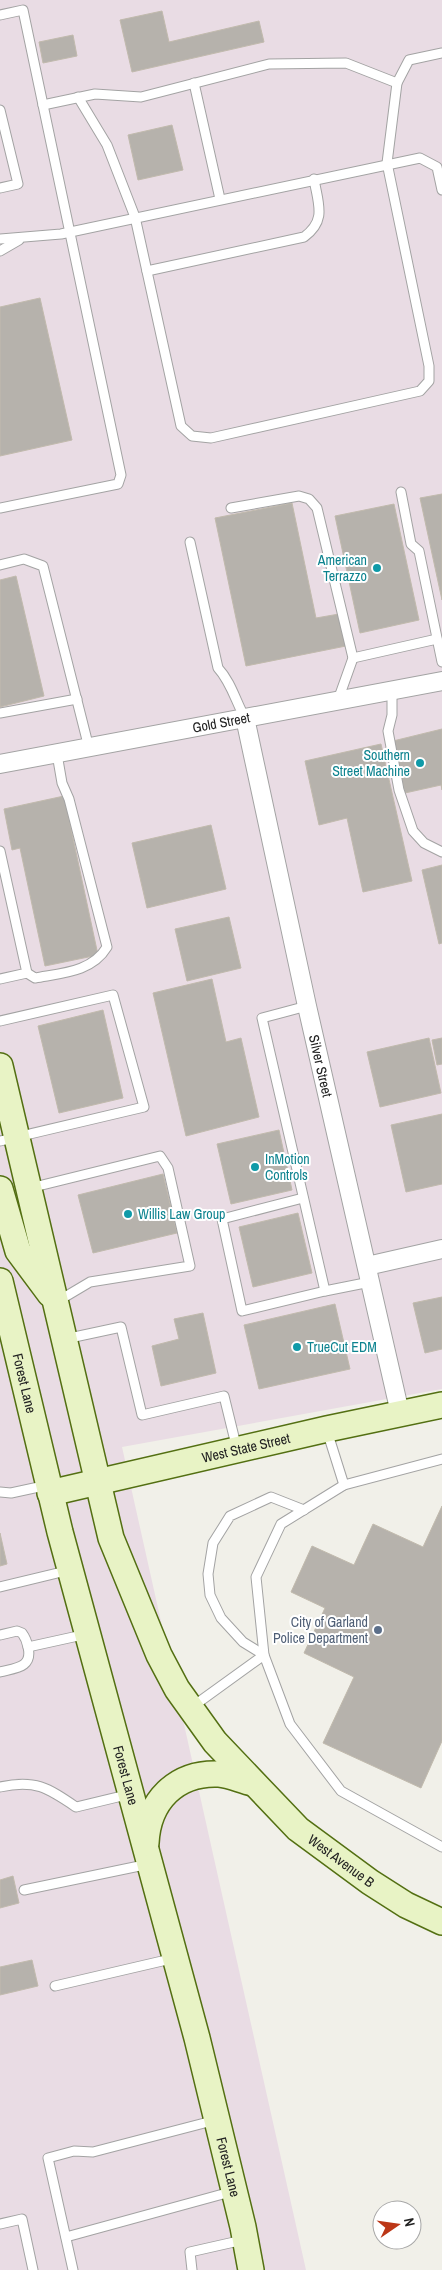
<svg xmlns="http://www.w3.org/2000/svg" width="442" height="2270" viewBox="0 0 442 2270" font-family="'Archivo Narrow',sans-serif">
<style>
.industrial{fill:#e9dce4}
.building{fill:#b6b2ac;stroke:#c1baad}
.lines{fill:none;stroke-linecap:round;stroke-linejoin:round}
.lane-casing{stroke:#a3a3a3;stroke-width:11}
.street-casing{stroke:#a3a3a3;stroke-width:20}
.secondary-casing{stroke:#536f12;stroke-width:28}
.lane{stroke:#fff;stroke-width:9}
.street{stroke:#fff;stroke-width:18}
.secondary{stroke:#e8f3c5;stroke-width:25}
.culture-dot{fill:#0f9aa8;stroke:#fff;stroke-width:2}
.service-dot{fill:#5c6f8a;stroke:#fff;stroke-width:2}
.labels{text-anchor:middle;stroke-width:4;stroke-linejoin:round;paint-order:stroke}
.culture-label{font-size:14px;fill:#0d838f;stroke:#fff;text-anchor:start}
.street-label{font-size:14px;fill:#222;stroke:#fff}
.service-label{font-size:14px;fill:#4e5e75;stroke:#fff;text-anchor:end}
</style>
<rect width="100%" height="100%" fill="#f1f0e9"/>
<polygon class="industrial" points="0,0 442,0 442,1389 122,1447 306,2270 0,2270"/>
<g class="building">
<polygon points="162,11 169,42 259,21 264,42 132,72 120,20"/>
<polygon points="73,35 77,56 43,63 39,42"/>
<polygon points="172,125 183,170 138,180 128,135"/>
<polygon points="40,298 72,440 0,456 0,307"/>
<polygon points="442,494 442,600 420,498"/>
<polygon points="292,503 316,618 339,614 346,646 246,666 215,518"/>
<polygon points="394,504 419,620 360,633 335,516"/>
<polygon points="16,576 44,696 0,707 0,580"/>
<polygon points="442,729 442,790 441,785 405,793 393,741"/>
<polygon points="381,744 412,881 363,892 347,818 319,825 305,761"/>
<polygon points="64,796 98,955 45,966 20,848 12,850 4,809"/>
<polygon points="211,825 226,889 147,908 132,843"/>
<polygon points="442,865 442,943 439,944 422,870"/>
<polygon points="229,917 241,968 187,981 175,929"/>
<polygon points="212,979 226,1042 241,1038 259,1117 186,1136 153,993"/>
<polygon points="103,1010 123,1098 59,1113 38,1026"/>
<polygon points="429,1038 441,1093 380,1107 367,1052"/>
<polygon points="442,1038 442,1064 437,1065 432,1040"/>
<polygon points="442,1114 442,1184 406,1192 391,1125"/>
<polygon points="279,1130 292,1190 231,1204 217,1144"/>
<polygon points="163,1174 177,1233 93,1253 78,1195"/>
<polygon points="298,1213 312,1273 253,1287 239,1227"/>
<polygon points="442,1297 442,1349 425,1353 413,1303"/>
<polygon points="335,1304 350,1369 259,1389 244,1325"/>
<polygon points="203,1313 216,1373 161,1386 152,1346 179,1339 174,1319"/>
<polygon points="442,1506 442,1741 421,1788 323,1743 354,1677 304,1653 325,1608 291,1592 312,1546 354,1565 373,1524 423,1547"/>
<polygon points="0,1533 7,1564 0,1566"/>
<polygon points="13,1876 19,1903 0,1908 0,1880"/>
<polygon points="32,1960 38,1986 0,1995 0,1967"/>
</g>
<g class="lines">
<defs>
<g id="lane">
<polyline points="0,15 23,10 121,475 118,484 0,508"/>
<polyline points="194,83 220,199"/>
<polyline points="78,97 107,145 135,217 181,426 192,436 211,438 420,391 429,381 429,366 387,163 397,83 409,60 442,53"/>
<polyline points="43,105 95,94 141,97 269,64 346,63 397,83"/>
<polyline points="0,110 18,184 0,188"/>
<polyline points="0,239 61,234 420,158 437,167 442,190"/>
<polyline points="0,251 19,240"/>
<path d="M 147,271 L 304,237 C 327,220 318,204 314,179"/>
<polyline points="401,492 411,544 419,551 442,662"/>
<polyline points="231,508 299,496 309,499 317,508 353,658 338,700"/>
<path d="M 190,542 L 218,668 C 231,682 236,702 245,718"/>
<polyline points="0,565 24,559 43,566 89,748"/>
<polyline points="353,658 437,639"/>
<polyline points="392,690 392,715 388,731 399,790 413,831 424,843 442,852"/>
<polyline points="0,713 77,699"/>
<polyline points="0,851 27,973 0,979"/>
<path d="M 27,973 L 35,978 C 62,973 92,972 107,947 L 69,799 L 62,783 L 57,754"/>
<polyline points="307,1006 262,1018 325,1291 370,1282"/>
<polyline points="0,1021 113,995 144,1107 0,1141"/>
<polyline points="30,1188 160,1156 168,1168 190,1266 90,1282 58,1301"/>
<polyline points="303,1198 222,1219 242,1311 325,1291"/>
<polyline points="65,1339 121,1327 142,1415 224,1396 237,1449"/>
<polyline points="327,1431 344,1485 442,1459"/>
<polyline points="0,1492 11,1493 48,1485"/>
<polyline points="304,1510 271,1497 230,1516 213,1543 208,1574 210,1595 221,1618 243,1642 264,1655 290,1724 341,1791 442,1847"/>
<polyline points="0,1587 70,1570"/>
<path d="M 0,1635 L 17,1631 L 22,1633 C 25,1637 27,1642 28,1647 C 33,1668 15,1668 0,1672"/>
<polyline points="28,1647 87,1634"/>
<polyline points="192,1707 264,1655 256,1577 281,1524 344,1485"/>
<path d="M 0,1787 C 35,1779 48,1788 76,1807 L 130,1794"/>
<polyline points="24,1890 149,1864"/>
<polyline points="55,1986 175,1958"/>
<polyline points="0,2224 22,2219 33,2270"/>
<polyline points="66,2237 234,2191"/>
<polyline points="73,2270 48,2158 74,2151 93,2152 216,2120"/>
<polyline points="192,2270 190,2252 243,2240"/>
</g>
<g id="street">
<path id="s1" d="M 245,718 L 307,1006 L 400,1413"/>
<path id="s2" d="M 0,764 L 442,681"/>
<polyline points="367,1266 442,1249"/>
</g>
<g id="secondary">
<path id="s3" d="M 0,1066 L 111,1538 L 159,1655 L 177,1689 L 215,1742 L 298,1829 L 370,1882 L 406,1905 L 442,1922"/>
<polyline points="0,1189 18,1251 50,1294"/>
<path id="s4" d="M 0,1281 L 60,1532 L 197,2038 L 243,2227 L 251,2270"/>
<path id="s5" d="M 50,1493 L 327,1429 L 442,1405"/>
<path d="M 146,1843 C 148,1801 176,1772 219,1774 C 231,1775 242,1781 253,1783"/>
</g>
</defs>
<use href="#lane" class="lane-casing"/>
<use href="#street" class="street-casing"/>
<use href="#secondary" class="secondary-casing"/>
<use href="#lane" class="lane"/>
<use href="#street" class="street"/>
<use href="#secondary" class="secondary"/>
</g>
<g class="culture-dot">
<circle cx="377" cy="568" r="5"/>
<circle cx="420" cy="763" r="5"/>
<circle cx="255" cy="1167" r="5"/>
<circle cx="128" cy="1214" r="5"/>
<circle cx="297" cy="1347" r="5"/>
</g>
<circle class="service-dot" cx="378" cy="1630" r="5"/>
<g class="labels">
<g class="culture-label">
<text x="367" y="565" text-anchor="end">American<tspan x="367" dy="16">Terrazzo</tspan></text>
<text x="410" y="760" text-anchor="end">Southern<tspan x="410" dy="16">Street Machine</tspan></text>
<text x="265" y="1164">InMotion<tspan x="265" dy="16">Controls</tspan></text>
<text x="138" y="1219">Willis Law Group</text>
<text x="307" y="1352">TrueCut EDM</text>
</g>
<g class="street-label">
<text dy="5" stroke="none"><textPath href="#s2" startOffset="225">Gold Street</textPath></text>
<text dy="5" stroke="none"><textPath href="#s1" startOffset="356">Silver Street</textPath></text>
<text dy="5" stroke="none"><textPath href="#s4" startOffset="105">Forest Lane</textPath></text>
<text dy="5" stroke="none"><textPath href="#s5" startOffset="201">West State Street</textPath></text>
<text dy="5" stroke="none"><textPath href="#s4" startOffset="510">Forest Lane</textPath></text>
<text dy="5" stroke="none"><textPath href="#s3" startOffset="889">West Avenue B</textPath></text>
<text dy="5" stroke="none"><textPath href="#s4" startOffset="915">Forest Lane</textPath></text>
</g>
<g class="service-label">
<text x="368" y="1627">City of Garland<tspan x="368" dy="16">Police Department</tspan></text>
</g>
</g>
<g transform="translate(397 2225) rotate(77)"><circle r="24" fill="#ffffff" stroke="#a7a7a7"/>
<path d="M0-4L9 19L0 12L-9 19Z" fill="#bc3717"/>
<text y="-8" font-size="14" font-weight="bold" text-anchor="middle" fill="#222222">N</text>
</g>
</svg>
